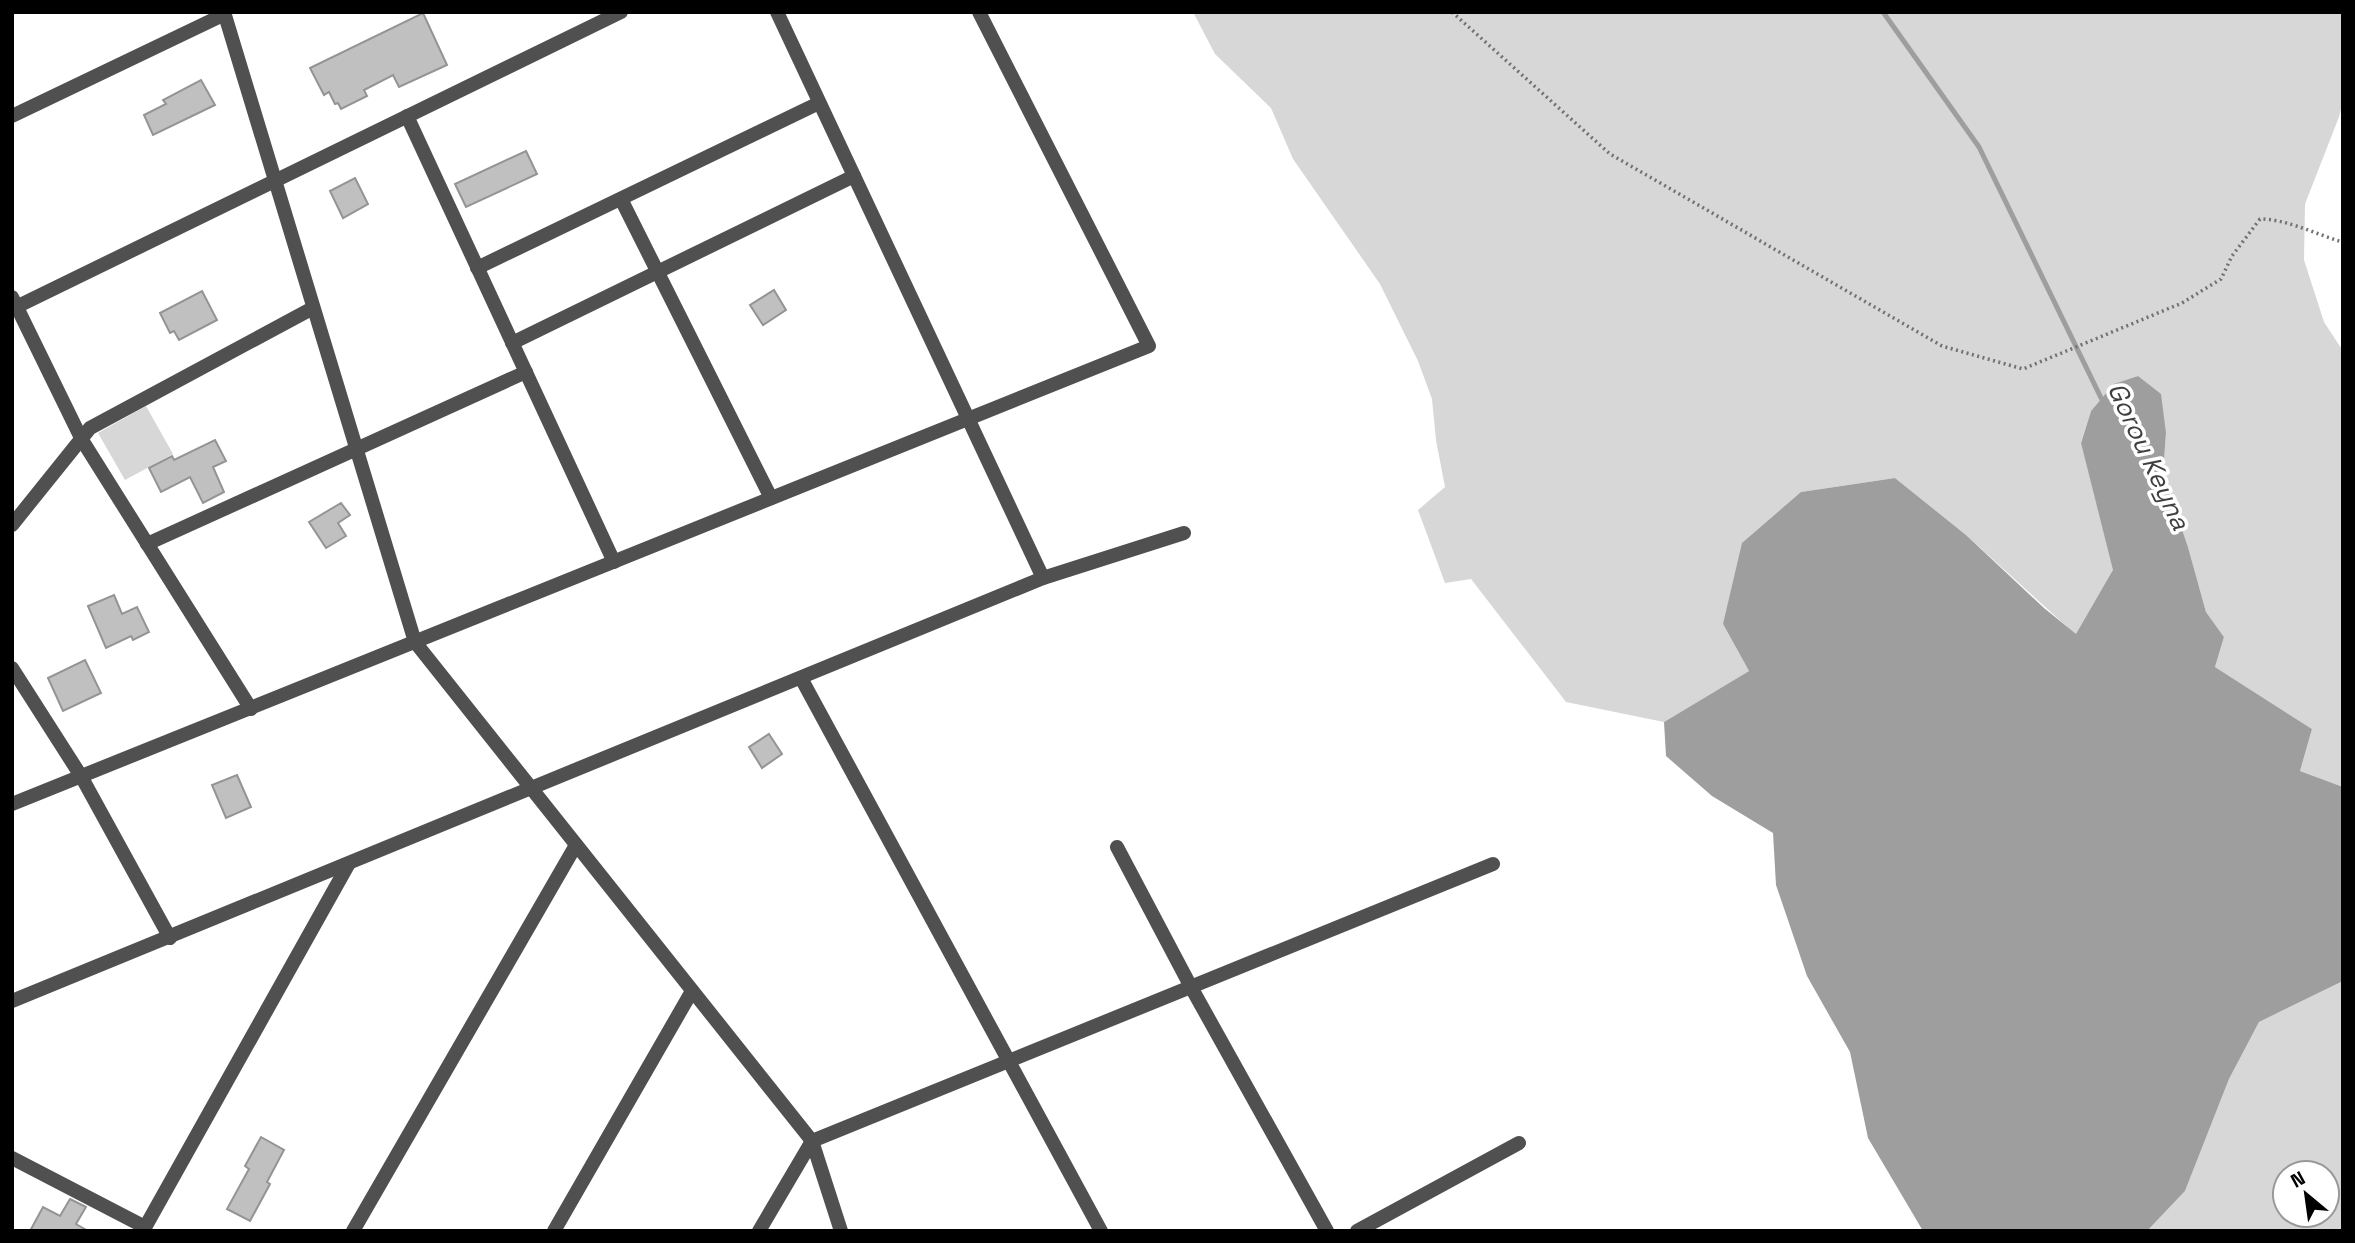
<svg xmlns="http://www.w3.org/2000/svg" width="2355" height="1243" viewBox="0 0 2355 1243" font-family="'Space Grotesk',sans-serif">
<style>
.green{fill:#d7d7d7;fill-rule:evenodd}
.water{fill:#9e9e9e}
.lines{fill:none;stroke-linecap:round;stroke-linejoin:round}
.stream{stroke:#9e9e9e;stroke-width:5}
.building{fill:#c0c0c0;stroke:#949494;stroke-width:2}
.path{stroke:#727272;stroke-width:3.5;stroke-dasharray:2 3.5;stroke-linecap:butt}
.minor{stroke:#505050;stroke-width:14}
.labels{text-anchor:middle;stroke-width:7;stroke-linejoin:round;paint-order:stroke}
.water-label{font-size:26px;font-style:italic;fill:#3f3f3f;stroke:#fff}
</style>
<rect width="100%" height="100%" fill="#fff"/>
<g class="green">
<polygon points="1193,12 2343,12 2343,101 2339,117 2305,204 2304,260 2324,322 2343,351 2343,787 2300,771 2312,729 2215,667 2224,637 2206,612 2188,547 2163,474 2166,433 2138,376 2114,385 2091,411 2081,442 2114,570 2076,635 1966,535 1895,478 1801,492 1723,624 1749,671 1664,722 1566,702 1471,579 1445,583 1418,510 1445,487 1436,440 1432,399 1418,361 1380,284 1293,159 1271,108 1215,54"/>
<polygon points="146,406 173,454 125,480 98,433"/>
<path d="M 2343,981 L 2343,1231 L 2147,1231 L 2185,1191 L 2229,1079 L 2259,1022 ZM 2285,1173 L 2327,1173 L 2327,1215 L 2285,1215 Z"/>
</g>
<polygon class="water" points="2138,376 2161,394 2166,433 2163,474 2188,547 2206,612 2224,637 2215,667 2312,729 2300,771 2343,787 2343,981 2259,1022 2229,1079 2185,1191 2147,1231 1923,1231 1868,1138 1850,1052 1807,976 1776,885 1773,833 1712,796 1666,756 1664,722 1749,671 1723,624 1742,543 1801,492 1895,478 1966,535 2044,608 2076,634 2113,570 2081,443 2091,411 2114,384"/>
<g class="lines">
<polyline class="stream" points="1883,12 1979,147 2104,404"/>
</g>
<g class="building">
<polygon points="423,13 447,65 399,87 393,75 364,90 367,96 341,109 338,103 335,104 329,92 324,95 310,68"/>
<polygon points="201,80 215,105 153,135 144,115 166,104 163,100"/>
<polygon points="526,151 537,174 466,207 455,184"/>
<polygon points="355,178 368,204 343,218 330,191"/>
<polygon points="774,290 786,310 763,325 750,305"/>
<polygon points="202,291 217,320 179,340 174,331 170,333 160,313"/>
<polygon points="215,440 226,461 213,467 224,492 203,503 190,477 161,492 149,468 172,456 174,460"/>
<polygon points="341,503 350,515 338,523 346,536 326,548 309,522"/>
<polygon points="114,595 122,614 137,607 149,632 133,640 131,636 106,648 88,606"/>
<polygon points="85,660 101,693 63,711 48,678"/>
<polygon points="769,734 782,754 762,768 749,747"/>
<polygon points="237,775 251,807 226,818 212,785"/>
<polygon points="261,1137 284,1150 267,1182 270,1184 250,1221 227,1209 249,1169 245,1166"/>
<polygon points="70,1199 86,1207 76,1224 88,1231 30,1231 43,1207 60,1216"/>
</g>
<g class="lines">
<path class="path" d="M 1452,12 L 1610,154 L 1942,346 L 2023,369 L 2182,303 L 2221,279 L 2232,256 L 2260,219 C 2286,219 2316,234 2342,242"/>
<g class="minor">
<polyline points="224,12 415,642 812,1141 841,1231"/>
<polyline points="777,12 1043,578"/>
<polyline points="12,116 225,14"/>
<polyline points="407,116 614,562"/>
<polyline points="621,199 771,498"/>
<polyline points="477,268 819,103"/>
<polyline points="12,297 82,440 251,709"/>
<polyline points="12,309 621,12"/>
<polyline points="512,343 854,176"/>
<polyline points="12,525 90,428 313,308"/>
<polyline points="147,544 526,372"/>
<polyline points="12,668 81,776 170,938"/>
<polyline points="801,678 1101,1231"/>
<polyline points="12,804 1149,346 979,12"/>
<polyline points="1117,847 1191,987 1327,1231"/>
<polyline points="12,1001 1043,578 1184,533"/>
<polyline points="12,1158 145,1227"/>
<polyline points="143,1231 348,865"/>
<polyline points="353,1231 576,845"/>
<polyline points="554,1231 692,991"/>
<polyline points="759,1231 812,1141 1493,864"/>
<polyline points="1357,1231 1519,1143"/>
</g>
</g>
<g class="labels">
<g class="water-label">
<text transform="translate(2149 456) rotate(65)" y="9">Gorou Keyna</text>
</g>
</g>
<rect width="2355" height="1243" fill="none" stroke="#000000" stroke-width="28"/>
<g transform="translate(2306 1194) rotate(331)"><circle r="33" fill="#ffffff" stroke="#999999" stroke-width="2"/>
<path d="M0-5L12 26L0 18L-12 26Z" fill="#000000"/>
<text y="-10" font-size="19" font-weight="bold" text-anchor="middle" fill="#000000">N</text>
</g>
</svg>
